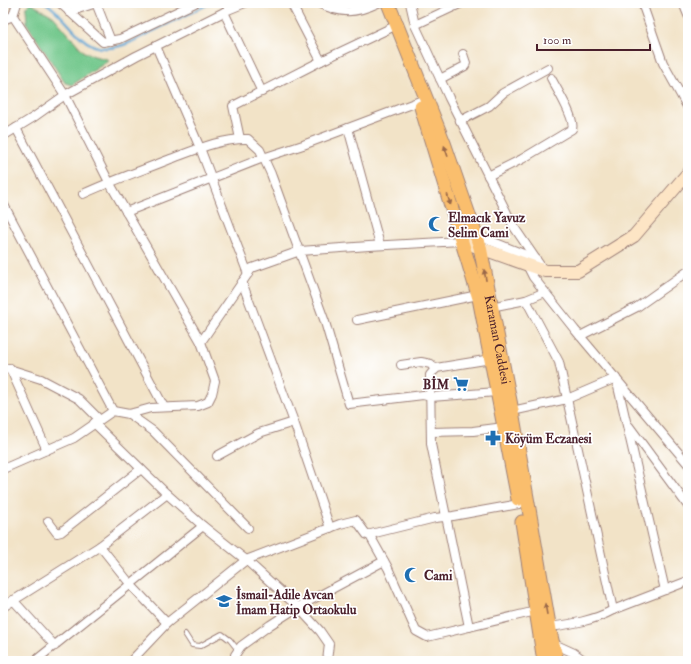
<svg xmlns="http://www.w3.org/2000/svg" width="691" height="664" viewBox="0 0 691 664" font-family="'IM FELL Double Pica',serif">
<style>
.green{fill:#72c88c;stroke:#5e745c}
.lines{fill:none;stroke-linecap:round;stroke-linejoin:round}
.stream{stroke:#5da4d3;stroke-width:2.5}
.lane-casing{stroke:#9e8179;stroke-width:6}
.street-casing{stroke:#9e8179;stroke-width:10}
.secondary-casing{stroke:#9e8179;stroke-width:14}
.primary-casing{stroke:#9e8179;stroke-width:15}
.lane{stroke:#fff;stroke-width:4}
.street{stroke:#fff;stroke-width:8}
.secondary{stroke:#fde5c5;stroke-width:12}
.primary{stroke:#fabe6d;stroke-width:13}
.oneway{fill:#996749}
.labels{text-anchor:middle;stroke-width:3.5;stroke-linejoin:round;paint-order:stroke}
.poi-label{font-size:13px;font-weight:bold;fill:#4a1f2b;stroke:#fff;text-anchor:start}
.street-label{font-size:13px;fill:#4a1f2b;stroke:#fff}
</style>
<rect width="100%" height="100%" fill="#fff"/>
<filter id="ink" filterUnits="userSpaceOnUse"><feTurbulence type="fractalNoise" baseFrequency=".025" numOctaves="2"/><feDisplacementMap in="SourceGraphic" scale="8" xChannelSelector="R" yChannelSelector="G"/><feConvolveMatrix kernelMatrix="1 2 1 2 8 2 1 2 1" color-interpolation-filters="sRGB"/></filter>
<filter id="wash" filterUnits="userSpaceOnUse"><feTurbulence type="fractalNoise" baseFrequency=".012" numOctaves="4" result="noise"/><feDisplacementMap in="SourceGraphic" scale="16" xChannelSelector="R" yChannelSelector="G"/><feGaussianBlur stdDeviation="0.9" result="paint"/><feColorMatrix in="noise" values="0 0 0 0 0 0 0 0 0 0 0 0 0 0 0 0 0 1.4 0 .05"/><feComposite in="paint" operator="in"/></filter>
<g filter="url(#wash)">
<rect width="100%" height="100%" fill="#f2e3c7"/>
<polygon class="green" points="30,3 53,16 84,52 94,56 107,59 108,61 72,85 65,83 27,24 26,8"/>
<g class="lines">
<path class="stream" d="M 46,3 C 78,25 83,63 131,42 L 211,3"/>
</g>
</g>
<g filter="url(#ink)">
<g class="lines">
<defs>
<polyline id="lane" points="185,634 192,645 200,646 222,634 230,640 238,650"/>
<g id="street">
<polyline points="17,3 13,16 65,95 109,182 201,342"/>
<polyline points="60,3 103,42 120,39 195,3"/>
<polyline points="96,3 111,41"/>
<polyline points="291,3 321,61"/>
<path d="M 318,3 C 341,14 355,14 378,3"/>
<polyline points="410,3 415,25 449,98 514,227 544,271"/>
<polyline points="642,3 663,63 688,108"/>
<polyline points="683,3 688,15"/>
<polyline points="69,12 96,3"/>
<polyline points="224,12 262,92"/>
<polyline points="3,20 13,16"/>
<polyline points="415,25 462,3"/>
<polyline points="156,46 200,148 248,274"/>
<polyline points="440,79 465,66 466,63 463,54"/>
<polyline points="460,121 489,106 503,93 548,68"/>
<polyline points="16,128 164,407"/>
<polyline points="348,128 380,245"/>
<polyline points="3,136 34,117 65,95 136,56 228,10 245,3"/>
<polyline points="240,139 233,106 321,61 397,25"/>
<path d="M 488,176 L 522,159 L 572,129 C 576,119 556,88 551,78"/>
<path d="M 83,194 C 111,181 140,171 168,160 C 193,151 221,138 248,139 L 260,150 L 271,174 L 325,322 L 349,404 L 423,395 L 431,397 L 497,392"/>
<polyline points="3,203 113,411"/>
<polyline points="126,212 263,158 303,145 420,101"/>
<polyline points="476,235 536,259"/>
<polyline points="527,265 533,277 575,330 688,464"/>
<polyline points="242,282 294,422 330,528"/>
<polyline points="526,300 559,362 613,610 688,581"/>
<polyline points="491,307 526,300 545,292"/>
<polyline points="357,320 478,295"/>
<polyline points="580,336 637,307 688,271"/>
<polyline points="401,365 421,362 431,364 435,370"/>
<polyline points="3,367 41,379 79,399 99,419"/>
<polyline points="10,368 47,450"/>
<polyline points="512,411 567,399 616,378 665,590"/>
<polyline points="129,414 153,431 248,528"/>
<polyline points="94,423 167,494 203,526 246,560 298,607 320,631 329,644 327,661"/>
<polyline points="629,426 688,506"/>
<polyline points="431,432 473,431 504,427"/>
<polyline points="217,456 259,433 294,422"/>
<polyline points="3,469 74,438 113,411 129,414 151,408 198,406 208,402 212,394 215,381 201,342 252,268 300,251 369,246 461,241"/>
<polyline points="48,521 57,533 61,532 141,469"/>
<polyline points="369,534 388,568 416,631 427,637 536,611"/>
<polyline points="100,546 131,585 167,623"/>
<polyline points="13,600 55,646"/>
<polyline points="3,607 100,546 167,494"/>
<polyline points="469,627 431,444 430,375 436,368 491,359"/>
<path d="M 549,627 C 572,624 593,621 613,610"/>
<polyline points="552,643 574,653 585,661"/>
<polyline points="35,661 203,526"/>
<polyline points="131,661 167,623 246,560 340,524 356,520 367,535 435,518 453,516 519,504"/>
<polyline points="235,661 235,655 241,646 270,625 298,607 384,561"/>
</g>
<polyline id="secondary" points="461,241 545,271 578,271 634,236 688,173"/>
<g id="primary">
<path id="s1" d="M 388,3 L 444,143 L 480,247 L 512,411 L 551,636 L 557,661"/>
<polyline points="421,107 479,298 518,499"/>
<polyline points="522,522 544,661"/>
</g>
</defs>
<use href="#lane" class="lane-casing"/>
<use href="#street" class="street-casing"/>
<use href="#secondary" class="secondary-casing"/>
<use href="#primary" class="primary-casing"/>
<use href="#lane" class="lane"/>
<use href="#street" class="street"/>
<use href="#secondary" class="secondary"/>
<use href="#primary" class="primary"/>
</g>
<defs><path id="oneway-solid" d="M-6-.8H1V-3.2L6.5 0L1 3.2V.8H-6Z"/></defs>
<g class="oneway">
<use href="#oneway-solid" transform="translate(446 151) rotate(-109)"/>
<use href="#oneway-solid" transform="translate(449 200) rotate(73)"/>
<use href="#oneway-solid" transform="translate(485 275) rotate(-101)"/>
<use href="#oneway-solid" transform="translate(546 609) rotate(-100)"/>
</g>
</g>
<defs>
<symbol id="mosque-bare" viewBox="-9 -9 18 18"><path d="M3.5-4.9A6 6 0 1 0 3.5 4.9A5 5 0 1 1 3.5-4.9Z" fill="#1f6fb2" stroke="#fff" stroke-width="2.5" paint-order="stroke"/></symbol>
<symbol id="supermarket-bare" viewBox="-9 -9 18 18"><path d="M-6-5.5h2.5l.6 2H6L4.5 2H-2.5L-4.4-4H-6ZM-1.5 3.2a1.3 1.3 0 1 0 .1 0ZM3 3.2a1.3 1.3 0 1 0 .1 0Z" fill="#1f6fb2" stroke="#fff" stroke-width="2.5" paint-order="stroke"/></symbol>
<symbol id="pharmacy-bare" viewBox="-9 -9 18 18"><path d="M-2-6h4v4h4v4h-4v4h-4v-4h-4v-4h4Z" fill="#1f6fb2" stroke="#fff" stroke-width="2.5" paint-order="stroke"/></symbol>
<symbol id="school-bare" viewBox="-9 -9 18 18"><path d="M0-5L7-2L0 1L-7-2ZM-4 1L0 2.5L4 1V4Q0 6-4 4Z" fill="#1f6fb2" stroke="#fff" stroke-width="2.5" paint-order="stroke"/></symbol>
</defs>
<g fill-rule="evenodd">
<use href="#mosque-bare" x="425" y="213" width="22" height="22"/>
<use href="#supermarket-bare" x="450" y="373" width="22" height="22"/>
<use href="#pharmacy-bare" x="482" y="427" width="22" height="22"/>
<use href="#mosque-bare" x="401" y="564" width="22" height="22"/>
<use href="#school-bare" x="213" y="590" width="22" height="22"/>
</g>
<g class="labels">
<g class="poi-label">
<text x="448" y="222">Elmacık Yavuz<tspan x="448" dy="15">Selim Cami</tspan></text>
<text x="449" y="389" text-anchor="end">BİM</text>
<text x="505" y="443">Köyüm Eczanesi</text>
<text x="424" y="580">Cami</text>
<text x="236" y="599">İsmail-Adile Avcan<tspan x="236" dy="15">İmam Hatip Ortaokulu</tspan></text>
</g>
<g class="street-label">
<text dy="5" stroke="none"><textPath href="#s1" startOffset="355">Karaman Caddesi</textPath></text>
</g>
</g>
<rect width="691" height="664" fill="none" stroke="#fff" stroke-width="16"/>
<path d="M537 44v6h113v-6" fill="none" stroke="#4a1f2b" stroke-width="2"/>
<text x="543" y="44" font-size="12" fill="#4a1f2b" stroke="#ffffff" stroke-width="3" paint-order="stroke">100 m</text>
</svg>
